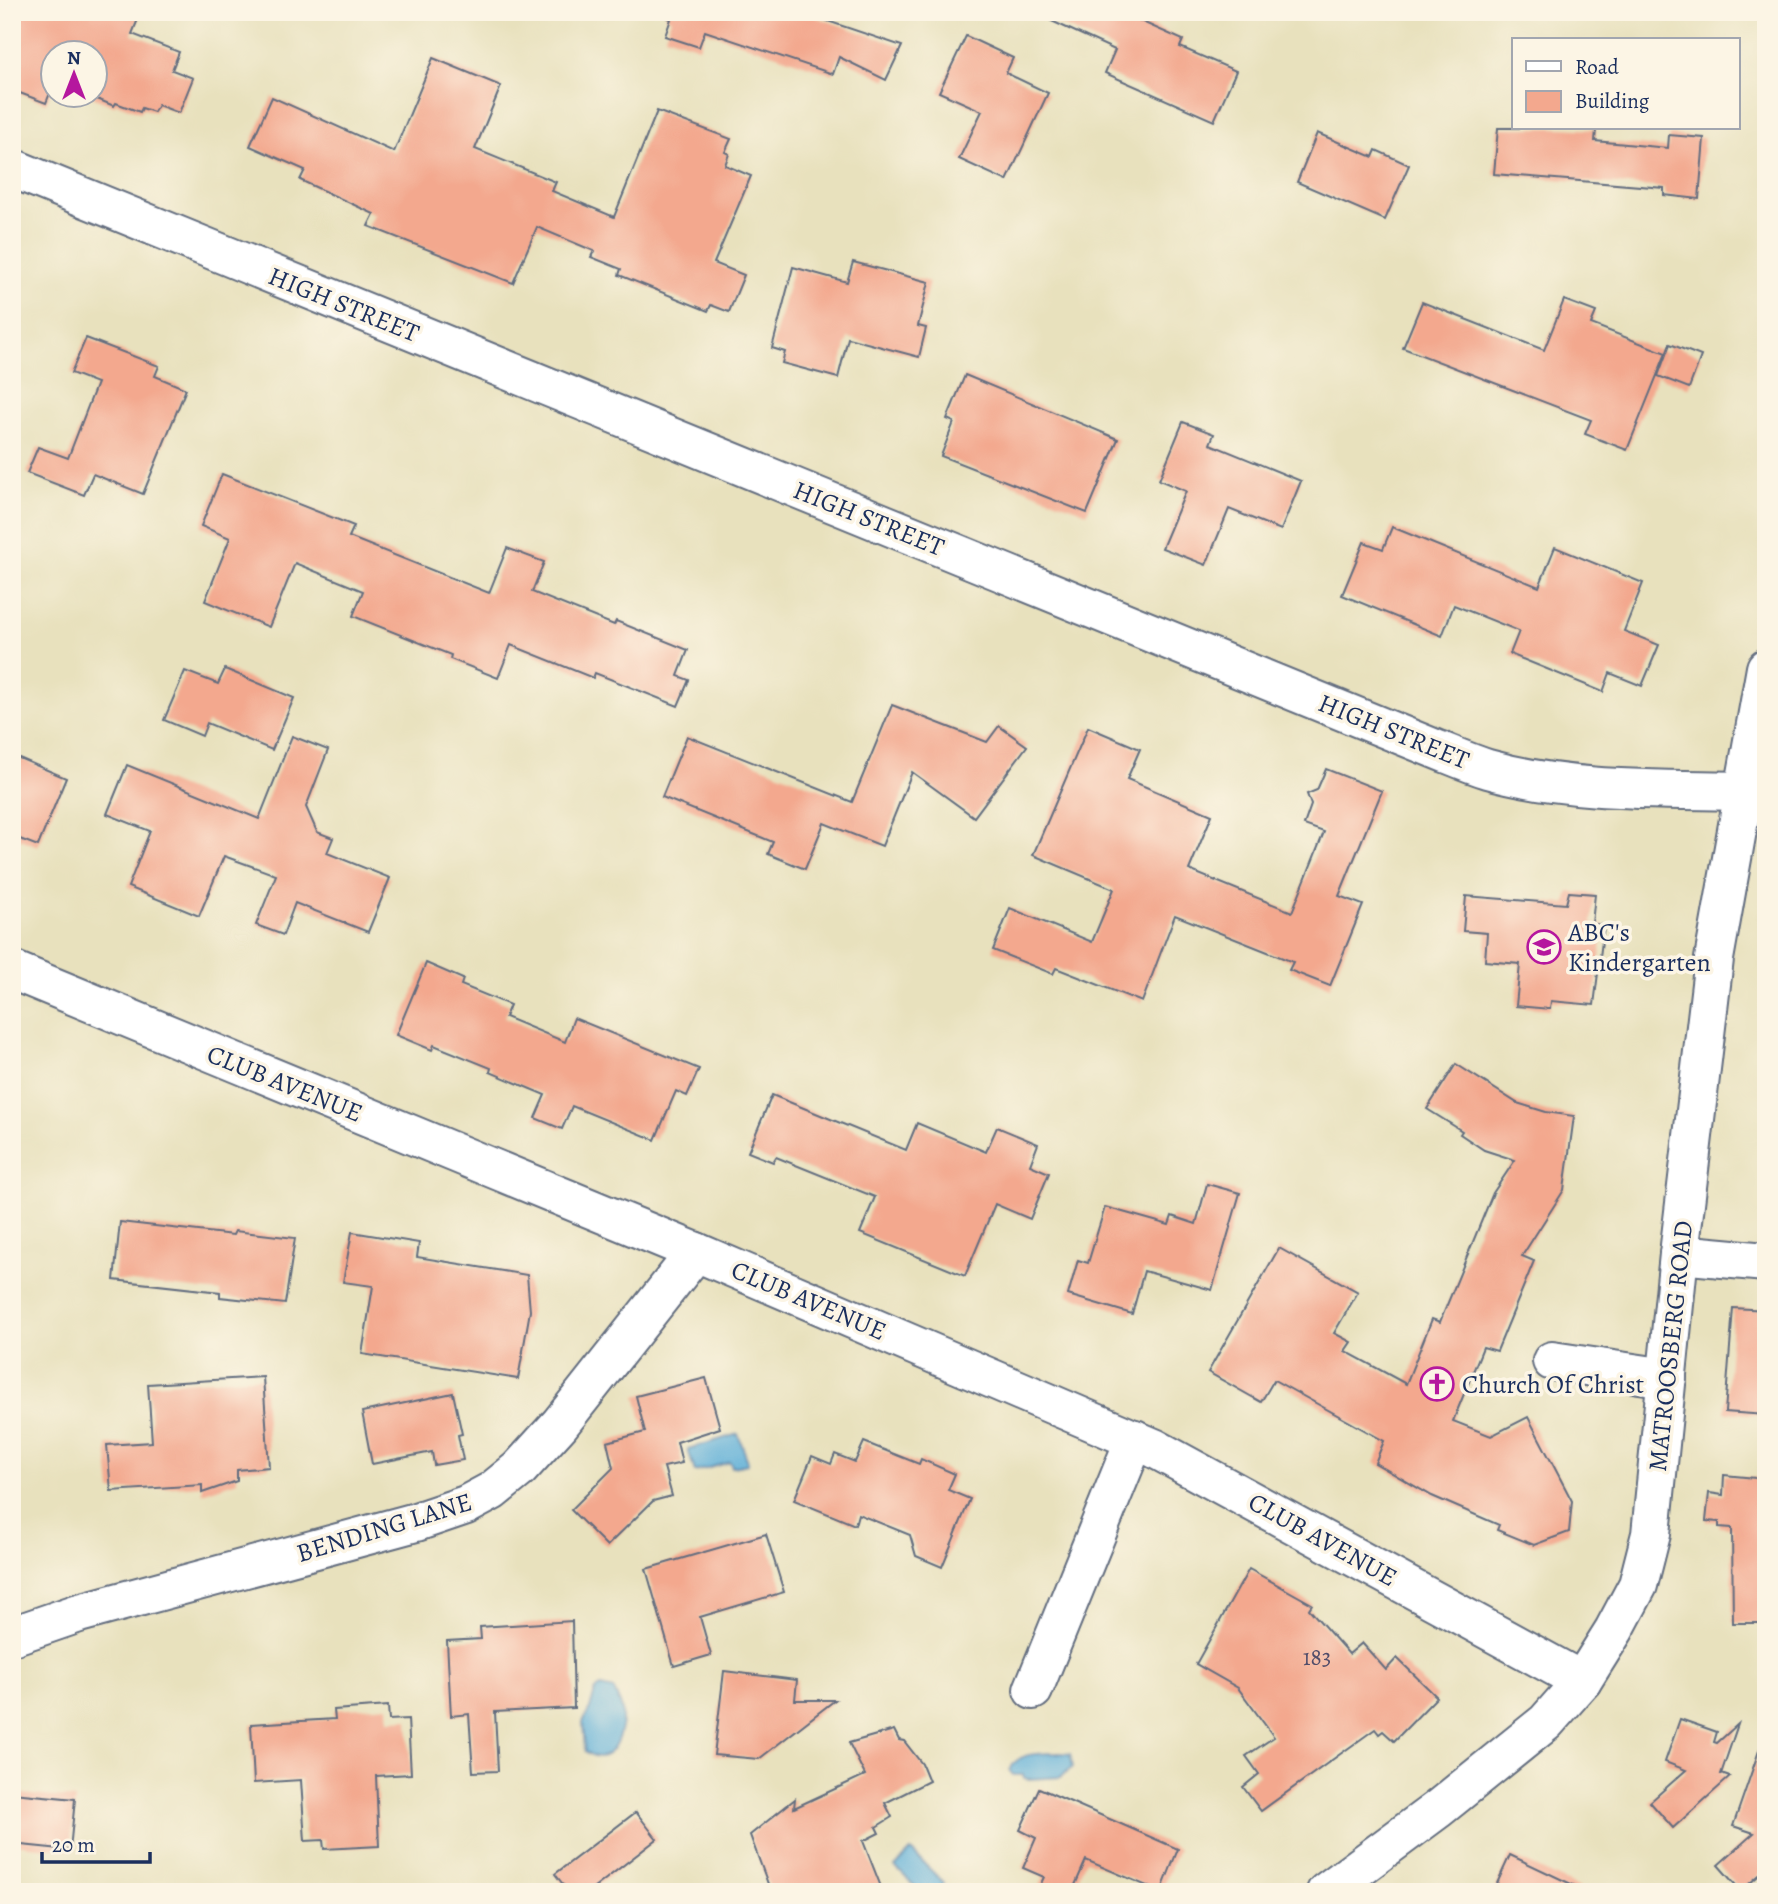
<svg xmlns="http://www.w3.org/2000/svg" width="1778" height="1904" viewBox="0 0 1778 1904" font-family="Alegreya,serif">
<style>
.water{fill:#5dafd8;stroke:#3c6f9b;stroke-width:2}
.building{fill:#f3a88e}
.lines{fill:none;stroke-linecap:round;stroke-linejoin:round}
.minor-casing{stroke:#636d7f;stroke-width:42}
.minor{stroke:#fff;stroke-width:38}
.labels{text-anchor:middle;stroke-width:7;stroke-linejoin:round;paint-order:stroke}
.number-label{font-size:23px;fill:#514d6a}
.street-label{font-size:26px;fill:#1b2f5e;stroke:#fcf5e5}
.poi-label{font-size:26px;fill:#1b2f5e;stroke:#fcf5e5;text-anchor:start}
</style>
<rect width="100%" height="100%" fill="#fcf5e5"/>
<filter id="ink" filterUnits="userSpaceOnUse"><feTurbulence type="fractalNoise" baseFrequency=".0143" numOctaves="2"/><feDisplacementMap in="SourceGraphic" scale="14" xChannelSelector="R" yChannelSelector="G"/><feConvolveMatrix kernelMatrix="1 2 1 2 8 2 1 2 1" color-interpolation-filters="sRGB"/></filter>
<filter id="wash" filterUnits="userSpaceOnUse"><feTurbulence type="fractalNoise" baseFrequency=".00686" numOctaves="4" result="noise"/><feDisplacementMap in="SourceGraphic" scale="28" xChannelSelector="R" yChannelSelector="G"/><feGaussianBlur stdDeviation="1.57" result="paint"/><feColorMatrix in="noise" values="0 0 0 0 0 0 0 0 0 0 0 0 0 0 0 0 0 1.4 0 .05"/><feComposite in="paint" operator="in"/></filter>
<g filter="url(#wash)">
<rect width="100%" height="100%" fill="#e8e1bd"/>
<g class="water">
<polygon points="738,1434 748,1462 747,1464 732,1467 730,1462 695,1472 688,1449"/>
<path d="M 601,1687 L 614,1690 C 617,1697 621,1704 622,1711 C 624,1731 611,1772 585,1751 L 583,1722 L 590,1709 L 595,1691 Z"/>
<path d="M 1060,1753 L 1070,1754 L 1073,1767 L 1060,1777 L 1029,1779 L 1024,1778 L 1023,1775 L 1013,1775 L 1010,1771 C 1017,1750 1042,1754 1060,1753 Z"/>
<polygon points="911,1851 944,1883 938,1892 921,1892 895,1867"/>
</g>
<g id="blocks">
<g class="building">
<polygon points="12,12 141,12 132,34 179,52 172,70 193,78 179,113 158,105 154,112 142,108 140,112 116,103 114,106 85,94 94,94 94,52 52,52 52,88 46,103 12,90"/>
<polygon points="667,12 801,12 902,46 886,80 839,57 833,74 705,31 699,47 665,36 671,19 666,17"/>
<polygon points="1032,12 1120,12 1183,40 1180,47 1236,71 1214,121 1105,73 1115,50"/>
<polygon points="966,36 1013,58 1006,73 1048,93 1007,181 959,159 982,111 939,92"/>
<polygon points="433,58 501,86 475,149 556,182 552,191 614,217 657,111 731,139 725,152 729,154 725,165 751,176 714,263 744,275 729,312 711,305 708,311 619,275 621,269 591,257 594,251 537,227 513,283 368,226 374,214 300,180 305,170 250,146 272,97 394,152"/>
<polygon points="1498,128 1562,128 1596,130 1595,141 1668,148 1669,135 1704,138 1699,199 1664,195 1664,188 1494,174"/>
<polygon points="1317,133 1373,157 1376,150 1409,165 1385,220 1297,182"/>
<polygon points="853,262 929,282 918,326 926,328 919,357 848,338 838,378 782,363 785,352 772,348 793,267 847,282"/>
<polygon points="1564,300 1596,312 1591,324 1666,353 1627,450 1585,434 1591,420 1403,348 1422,302 1544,350"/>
<polygon points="86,338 159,366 155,376 186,389 143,494 93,474 84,495 27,473 38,447 68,458 97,383 71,373"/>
<polygon points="1670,344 1701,356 1689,388 1658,376"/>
<polygon points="965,375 1118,439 1087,513 941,456 954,422 947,419"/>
<polygon points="1183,422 1214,434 1210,444 1301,481 1281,530 1229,509 1206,565 1162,548 1186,491 1159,480"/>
<polygon points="222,474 354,526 349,537 489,593 507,548 544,562 532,592 614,625 616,621 688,650 678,676 689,680 678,706 595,673 593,678 511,645 498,678 450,659 451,655 353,616 363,591 295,563 269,627 205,601 230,538 201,526"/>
<polygon points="1392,527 1539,587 1555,547 1643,583 1624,631 1659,645 1642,686 1610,673 1603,692 1510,654 1519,631 1454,605 1442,636 1342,595 1364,542 1383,549"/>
<polygon points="225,669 294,698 272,750 207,723 202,736 164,720 185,671 218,684"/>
<polygon points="892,705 987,742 999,726 1027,746 974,817 912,772 882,846 824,823 805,869 768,854 773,842 662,797 687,736 852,802"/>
<polygon points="1088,727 1140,749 1127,779 1212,815 1189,870 1292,912 1324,832 1304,825 1311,805 1307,794 1317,790 1326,769 1382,791 1339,896 1363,905 1330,986 1289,970 1293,962 1175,915 1142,1002 1056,968 1053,974 993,950 1010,908 1092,942 1114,889 1033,855"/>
<polygon points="292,736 328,750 306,807 317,832 333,838 327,853 390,878 368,932 295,903 283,935 256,925 276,875 224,856 199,916 128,887 150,831 107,814 127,765 259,819"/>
<polygon points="12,755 66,778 38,846 12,836"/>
<polygon points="1569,892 1595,894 1592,924 1604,925 1594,1005 1551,1001 1550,1009 1516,1006 1520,964 1485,961 1487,933 1463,931 1466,896 1566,904"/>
<polygon points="426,963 463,979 461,985 510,1005 505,1017 565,1042 574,1018 699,1069 687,1096 676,1091 655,1140 572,1106 562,1129 535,1118 545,1095 490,1072 491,1068 434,1045 432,1050 396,1035"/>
<polygon points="1456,1064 1517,1103 1546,1112 1574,1116 1564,1190 1522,1256 1534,1261 1497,1351 1483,1347 1453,1421 1491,1436 1528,1417 1572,1501 1569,1532 1534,1545 1497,1530 1499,1525 1432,1496 1375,1463 1384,1441 1274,1380 1261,1402 1208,1372 1279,1248 1358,1292 1334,1333 1351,1342 1345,1351 1406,1384 1432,1319 1440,1322 1493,1193 1515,1160 1484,1150 1460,1134 1462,1131 1427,1109"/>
<polygon points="772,1095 906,1150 917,1123 986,1152 997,1127 1038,1144 1030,1165 1049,1173 1030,1219 995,1204 965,1276 860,1233 875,1197 776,1157 773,1162 748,1152"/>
<polygon points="1207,1184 1240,1193 1212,1290 1144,1271 1132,1314 1068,1295 1078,1260 1088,1263 1105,1207 1169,1225 1172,1216 1196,1224"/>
<polygon points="120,1222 233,1235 235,1231 295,1238 285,1304 220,1297 220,1292 114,1280"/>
<polygon points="352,1232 419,1243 417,1257 527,1275 530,1311 518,1379 362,1354 373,1286 343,1282"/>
<polygon points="1733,1308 1766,1310 1766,1415 1725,1412"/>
<polygon points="263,1377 269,1467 237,1470 237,1481 202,1493 202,1485 111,1491 107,1445 152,1442 148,1384"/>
<polygon points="706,1378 720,1428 677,1442 682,1463 664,1467 672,1496 653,1501 607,1546 571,1510 613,1468 607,1442 645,1432 636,1396"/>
<polygon points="453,1393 462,1434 458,1435 463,1460 434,1465 432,1452 372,1464 362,1412"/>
<polygon points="864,1442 919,1464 921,1459 955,1474 948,1490 970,1499 942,1567 916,1556 910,1535 858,1514 855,1525 794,1500 812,1456 831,1464 835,1454 855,1462"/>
<polygon points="1724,1475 1766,1479 1766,1623 1733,1623 1732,1528 1719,1527 1719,1522 1706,1521 1709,1493 1723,1495"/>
<polygon points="766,1534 784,1592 700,1617 711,1655 674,1666 646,1569"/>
<polygon points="1249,1569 1312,1604 1309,1609 1349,1654 1362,1643 1386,1670 1397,1658 1437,1697 1394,1741 1383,1731 1379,1734 1375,1729 1261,1811 1243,1787 1259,1774 1246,1756 1274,1737 1238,1688 1196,1664"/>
<polygon points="572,1621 574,1708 495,1712 498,1771 473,1772 469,1714 451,1716 447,1641 481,1639 480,1627"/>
<polygon points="724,1671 797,1680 795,1700 835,1700 759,1759 714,1755"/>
<polygon points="388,1706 389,1720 408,1719 411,1774 376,1776 379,1846 324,1849 323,1840 305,1841 301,1780 254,1783 251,1724 335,1719 334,1710"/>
<polygon points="1680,1719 1717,1732 1714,1742 1717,1743 1738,1724 1721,1774 1730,1777 1673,1828 1650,1802 1686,1770 1665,1762"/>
<polygon points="894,1730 899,1740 904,1741 922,1764 929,1781 885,1803 892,1817 876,1827 879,1833 863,1841 883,1892 771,1892 750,1835 795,1799 794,1808 865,1775 849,1743"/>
<polygon points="1761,1745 1766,1746 1766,1869 1741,1891 1718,1865 1754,1833 1733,1826"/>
<polygon points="1039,1788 1178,1849 1161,1892 1086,1860 1072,1892 1037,1892 1044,1877 1023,1868 1036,1838 1020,1830"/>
<polygon points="12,1793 75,1799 70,1850 12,1844"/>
<polygon points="636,1812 657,1839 589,1892 569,1892 555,1874"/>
<polygon points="1510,1855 1588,1892 1493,1892"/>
</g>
</g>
</g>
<g filter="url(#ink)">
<use href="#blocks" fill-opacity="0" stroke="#636d7f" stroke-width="2"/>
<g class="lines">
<defs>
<g id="minor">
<path d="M 12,168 L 1433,748 C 1451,755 1469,763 1488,769 C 1570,792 1659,789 1743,791"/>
<polyline points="12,970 696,1252 1154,1448 1582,1681"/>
<polyline points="1679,1254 1766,1262"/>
<polyline points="1552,1361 1667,1378"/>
<polyline points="12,1636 79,1613 416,1522 466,1505 492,1491 519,1469 560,1424 696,1252"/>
<polyline points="1033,1690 1135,1439"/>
<polyline points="1326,1892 1438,1809 1546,1722 1582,1681 1614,1630 1638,1585 1651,1534 1679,1254 1714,959 1766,668"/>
</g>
</defs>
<use href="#minor" class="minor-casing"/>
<use href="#minor" class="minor"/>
</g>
</g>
<defs>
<symbol id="school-ring" viewBox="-11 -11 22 22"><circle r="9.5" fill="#fcf5e5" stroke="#b5179e" stroke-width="1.5"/><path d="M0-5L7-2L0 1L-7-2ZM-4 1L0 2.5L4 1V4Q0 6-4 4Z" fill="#b5179e"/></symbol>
<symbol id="church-ring" viewBox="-11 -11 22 22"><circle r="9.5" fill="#fcf5e5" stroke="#b5179e" stroke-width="1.5"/><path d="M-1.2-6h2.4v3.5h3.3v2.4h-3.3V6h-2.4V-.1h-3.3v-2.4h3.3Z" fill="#b5179e"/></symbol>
</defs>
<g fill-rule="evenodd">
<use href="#school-ring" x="1525" y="928" width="38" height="38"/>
<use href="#church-ring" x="1418" y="1365" width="38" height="38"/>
</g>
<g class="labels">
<g class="number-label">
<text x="1317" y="1665">183</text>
</g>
<g class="street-label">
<text transform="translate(344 304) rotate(22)" y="9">HIGH STREET</text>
<text transform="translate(869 518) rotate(22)" y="9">HIGH STREET</text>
<text transform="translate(1394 731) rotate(22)" y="9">HIGH STREET</text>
<text transform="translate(285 1083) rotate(22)" y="9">CLUB AVENUE</text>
<text transform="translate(809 1300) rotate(23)" y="9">CLUB AVENUE</text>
<text transform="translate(1670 1346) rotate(-84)" y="9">MATROOSBERG ROAD</text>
<text transform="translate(384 1527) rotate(-17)" y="9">BENDING LANE</text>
<text transform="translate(1323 1539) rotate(29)" y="9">CLUB AVENUE</text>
</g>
<g class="poi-label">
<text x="1568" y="941">ABC's<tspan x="1568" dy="30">Kindergarten</tspan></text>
<text x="1462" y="1393">Church Of Christ</text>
</g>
</g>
<rect width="1778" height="1904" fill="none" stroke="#fcf5e5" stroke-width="42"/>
<rect x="1512" y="38" width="228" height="91" fill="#fcf5e5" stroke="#a2a6af" stroke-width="2"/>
<rect x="1526" y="61" width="35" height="10" fill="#ffffff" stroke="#a2a6af" stroke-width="2"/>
<text x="1575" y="74" font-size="21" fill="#1b2f5e">Road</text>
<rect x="1526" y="91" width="35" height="21" fill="#f3a88e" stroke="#a2a6af" stroke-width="2"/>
<text x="1575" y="108" font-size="21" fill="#1b2f5e">Building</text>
<g transform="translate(74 74)"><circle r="33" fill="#fcf5e5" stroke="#a2a6af" stroke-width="2"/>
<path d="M0-5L12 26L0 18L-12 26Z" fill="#b5179e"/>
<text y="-10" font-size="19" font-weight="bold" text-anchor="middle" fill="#1b2f5e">N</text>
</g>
<path d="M42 1852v10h108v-10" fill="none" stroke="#1b2f5e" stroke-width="3.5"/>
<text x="52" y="1852" font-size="21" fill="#1b2f5e" stroke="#fcf5e5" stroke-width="5" paint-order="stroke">20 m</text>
</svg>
